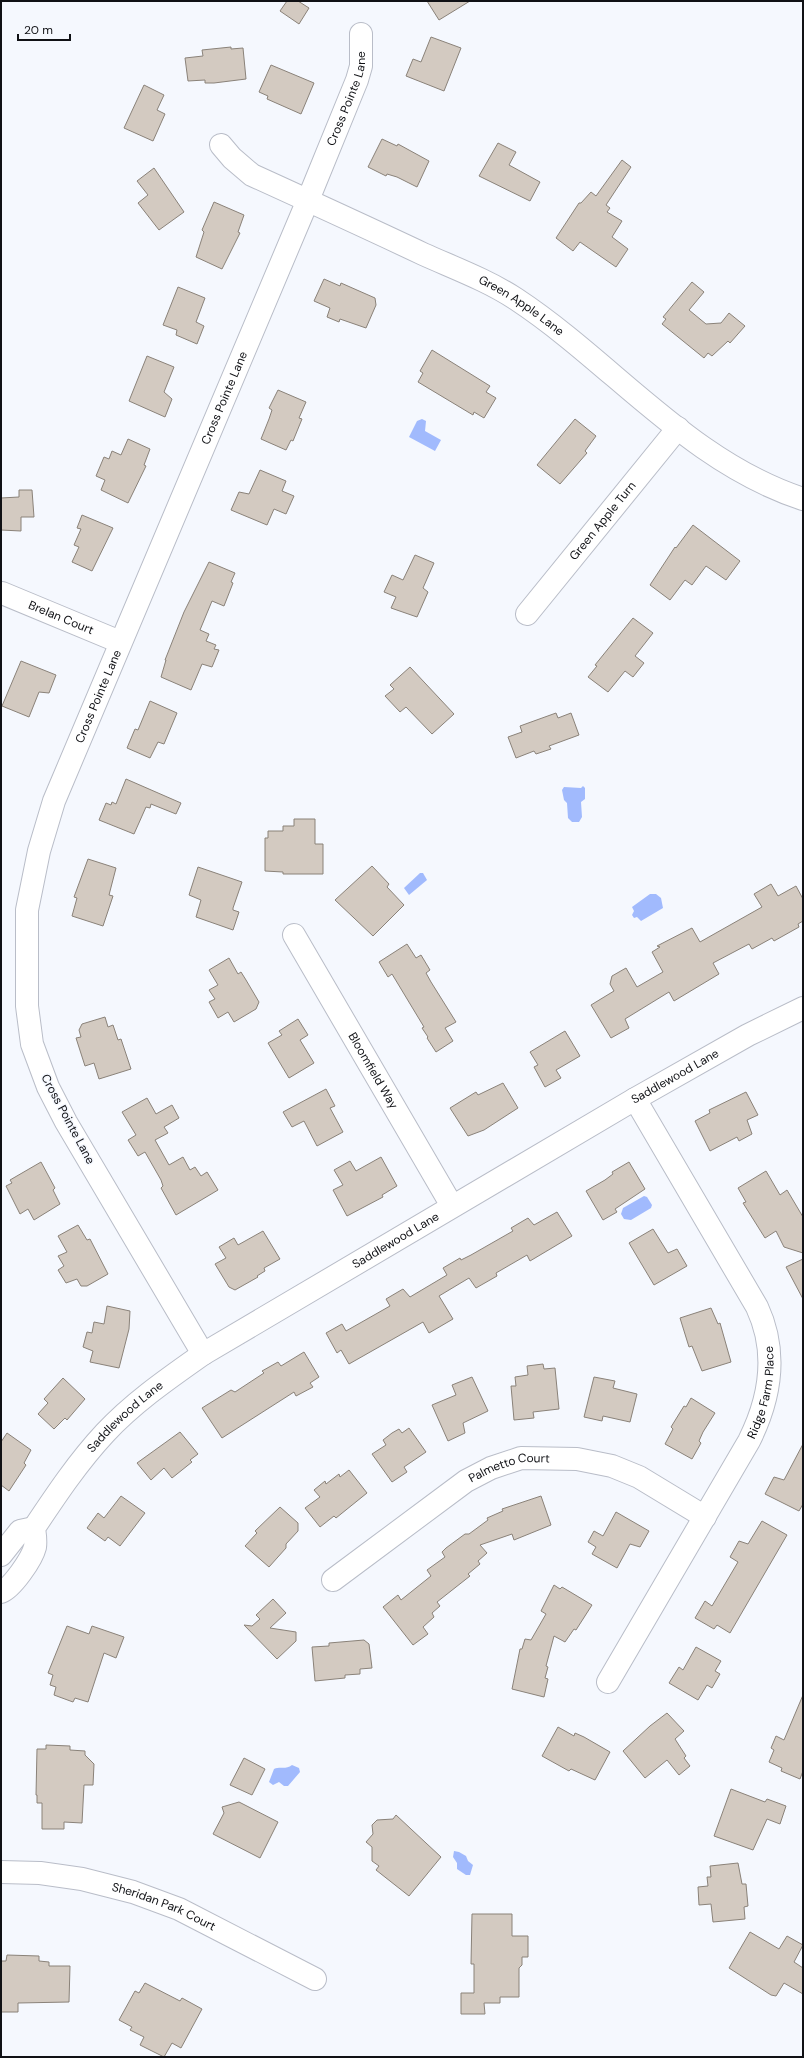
<svg xmlns="http://www.w3.org/2000/svg" width="804" height="2058" viewBox="0 0 804 2058" font-family="'DM Sans',sans-serif">
<style>
.water{fill:#a1bafd}
.building{fill:#d3cac1;stroke:#8a8279}
.lines{fill:none;stroke-linecap:round;stroke-linejoin:round}
.minor-casing{stroke:#b9bdc8;stroke-width:24}
.minor{stroke:#fff;stroke-width:22}
.labels{text-anchor:middle;stroke-width:3;stroke-linejoin:round;paint-order:stroke}
.street-label{font-size:12px;fill:#101115;stroke:#f5f8fe}
</style>
<rect width="100%" height="100%" fill="#f5f8fe"/>
<g class="water">
<polygon points="422,419 426,421 425,431 441,440 435,451 409,437 417,421"/>
<polygon points="583,786 585,788 585,799 581,802 582,817 579,822 572,822 568,818 567,803 564,800 562,790 564,787 581,788"/>
<polygon points="420,873 423,873 427,880 409,895 404,888"/>
<polygon points="650,894 656,894 661,898 663,908 641,921 637,917 634,918 632,915 634,911 632,907"/>
<polygon points="644,1196 647,1197 652,1205 651,1208 631,1220 624,1219 621,1214 623,1208"/>
<path d="M 292,1765 L 299,1768 L 300,1772 L 288,1786 L 284,1786 L 279,1782 L 273,1785 L 269,1782 L 274,1769 C 280,1766 286,1770 292,1765 Z"/>
<polygon points="454,1851 459,1852 466,1856 468,1861 473,1865 470,1875 466,1875 457,1869 457,1863 453,1857"/>
</g>
<g class="building">
<polygon points="287,1 298,1 309,8 299,24 280,11"/>
<polygon points="427,1 470,1 439,20"/>
<polygon points="431,37 461,48 444,91 406,76 413,59 421,62"/>
<polygon points="231,47 231,49 243,48 246,79 214,83 205,83 205,80 188,81 185,58 203,56 202,50"/>
<polygon points="271,65 314,83 301,114 267,99 268,96 259,92"/>
<polygon points="144,85 164,95 157,110 165,114 153,141 124,128"/>
<polygon points="382,139 397,146 398,144 429,161 417,187 397,177 387,174 386,176 368,167"/>
<polygon points="498,143 516,152 509,165 540,182 530,201 479,176"/>
<polygon points="622,160 631,167 606,205 610,208 607,212 622,221 612,237 628,249 616,267 580,242 573,251 556,238 579,203 581,203 591,192 596,196"/>
<polygon points="154,168 184,212 159,230 138,203 148,195 137,181"/>
<polygon points="214,202 244,215 238,232 240,233 222,269 196,257 204,232 202,230"/>
<polygon points="324,279 340,286 341,283 375,298 376,305 366,328 340,319 339,322 327,317 330,308 314,301"/>
<polygon points="692,282 704,292 689,310 706,324 721,323 729,313 745,326 730,343 728,341 712,356 708,353 704,358 662,324 666,319 663,317"/>
<polygon points="178,287 205,298 196,322 204,326 197,344 176,335 177,330 163,325"/>
<polygon points="432,350 490,386 486,392 496,398 484,418 474,412 473,415 418,382 423,373 420,371"/>
<polygon points="147,356 174,367 164,392 172,399 165,417 129,401"/>
<polygon points="278,390 306,402 299,418 302,419 293,441 291,440 286,450 261,439 269,419 272,410 269,408"/>
<polygon points="575,419 596,436 585,451 587,453 560,484 537,465"/>
<polygon points="128,439 150,449 144,465 146,466 128,503 101,490 105,480 96,476 104,457 109,459 112,451 121,455"/>
<polygon points="260,470 286,481 282,491 294,496 286,514 274,509 267,525 231,510 239,492 249,494"/>
<polygon points="19,490 32,490 34,517 21,517 21,531 1,530 1,498 19,497"/>
<polygon points="82,515 113,528 92,571 72,562 79,547 74,545 81,529 77,528"/>
<polygon points="693,525 740,561 726,580 706,566 692,585 685,580 670,600 650,585 675,547 676,548"/>
<polygon points="415,555 434,563 423,588 428,592 417,617 391,608 396,597 384,592 392,575 403,580"/>
<polygon points="209,562 235,573 231,582 233,583 224,606 212,601 200,630 209,634 206,641 216,645 214,649 219,650 212,667 202,664 191,690 161,677 166,660 165,660 184,612"/>
<polygon points="633,618 653,633 635,656 644,663 633,677 625,671 608,692 588,677 597,666 595,665"/>
<polygon points="21,661 56,675 49,693 39,692 29,717 2,706"/>
<polygon points="410,667 454,714 432,734 406,707 400,712 385,696 394,689 390,685"/>
<polygon points="150,701 177,713 164,744 158,742 150,758 127,748 135,729 138,730"/>
<polygon points="556,713 558,718 571,713 579,735 549,746 551,749 536,754 534,751 516,758 508,737 522,732 520,726"/>
<polygon points="126,779 181,803 176,814 151,804 150,808 146,807 134,834 99,820 106,803 111,805 112,802 116,804"/>
<polygon points="294,819 315,819 315,844 323,844 323,874 283,874 283,872 265,871 265,838 268,838 268,831 283,831 283,826 294,826"/>
<polygon points="88,859 116,868 109,895 113,896 103,926 72,916 77,898 74,897"/>
<polygon points="372,866 389,884 387,887 404,905 373,936 335,900"/>
<polygon points="198,867 242,882 233,908 233,910 239,912 233,930 196,917 201,900 189,895"/>
<polygon points="771,884 778,896 796,886 803,899 803,921 798,924 799,927 774,941 772,938 752,949 749,944 713,963 719,974 674,1001 669,992 625,1019 629,1028 611,1038 591,1005 614,991 610,984 612,976 626,968 637,987 663,972 652,952 660,947 657,946 692,928 700,942 762,907 754,894"/>
<polygon points="407,944 416,958 421,955 430,970 426,973 431,982 456,1022 445,1028 453,1041 436,1052 427,1038 428,1037 422,1028 424,1027 392,974 388,977 379,962"/>
<polygon points="229,958 238,974 241,972 246,980 259,1002 256,1009 234,1022 228,1012 218,1018 209,1002 215,999 209,990 218,985 209,970"/>
<polygon points="105,1017 108,1027 113,1025 118,1040 121,1039 131,1069 99,1079 94,1063 85,1066 76,1038 81,1037 79,1030 82,1024"/>
<polygon points="298,1019 308,1035 300,1040 314,1063 289,1078 268,1043 282,1035 279,1031"/>
<polygon points="565,1031 580,1056 556,1070 561,1078 545,1087 534,1067 538,1065 530,1052"/>
<polygon points="503,1083 518,1108 484,1130 468,1136 450,1108 476,1092 478,1095"/>
<polygon points="326,1089 335,1106 330,1108 343,1132 317,1146 304,1121 292,1127 283,1112"/>
<polygon points="746,1092 758,1115 747,1120 752,1134 739,1141 737,1137 710,1151 695,1121 710,1113 709,1110"/>
<polygon points="147,1098 156,1114 172,1105 179,1118 164,1127 168,1133 155,1140 169,1165 183,1157 190,1170 195,1167 201,1176 207,1172 218,1190 176,1215 161,1188 163,1186 161,1180 145,1152 138,1156 128,1140 136,1135 122,1112"/>
<polygon points="381,1157 397,1186 382,1195 383,1197 347,1216 333,1190 343,1185 334,1170 350,1161 356,1171"/>
<polygon points="41,1162 55,1188 53,1190 60,1204 34,1220 28,1209 20,1214 6,1186 12,1183 10,1180"/>
<polygon points="629,1162 645,1189 615,1209 617,1212 603,1220 586,1191 605,1180 613,1174 612,1172"/>
<polygon points="766,1171 780,1195 787,1190 803,1217 803,1253 784,1247 776,1231 765,1238 743,1203 746,1202 738,1188"/>
<polygon points="557,1212 572,1236 530,1261 527,1255 496,1273 497,1276 476,1288 469,1278 439,1296 453,1319 429,1333 423,1322 349,1364 341,1350 337,1353 326,1333 342,1324 346,1331 390,1306 386,1299 403,1289 410,1297 447,1275 443,1268 460,1258 461,1260 471,1255 513,1231 511,1228 528,1218 534,1225"/>
<polygon points="78,1225 87,1240 90,1239 108,1274 87,1286 81,1286 77,1279 66,1283 58,1270 64,1266 58,1256 67,1252 58,1236"/>
<polygon points="653,1229 668,1253 677,1249 687,1266 654,1285 629,1243"/>
<polygon points="263,1231 280,1259 264,1268 265,1271 257,1276 258,1277 235,1290 229,1287 215,1264 226,1258 219,1247 234,1238 238,1245"/>
<polygon points="803,1259 803,1299 786,1267"/>
<polygon points="107,1306 130,1311 129,1329 119,1368 90,1362 93,1351 83,1347 87,1332 92,1333 94,1322 104,1324"/>
<polygon points="711,1308 718,1324 720,1323 731,1362 702,1371 692,1346 689,1347 680,1318"/>
<polygon points="304,1352 319,1377 310,1383 313,1387 296,1396 294,1392 222,1438 202,1408 231,1390 235,1392 264,1373 262,1371 278,1362 281,1366"/>
<polygon points="543,1364 544,1369 555,1368 559,1409 533,1412 534,1418 514,1420 511,1386 516,1386 515,1377 528,1375 527,1366"/>
<polygon points="472,1377 488,1411 463,1423 465,1433 448,1441 432,1405 456,1395 452,1385"/>
<polygon points="594,1377 615,1381 613,1388 637,1394 630,1422 603,1416 602,1421 584,1417"/>
<polygon points="63,1378 85,1399 67,1420 65,1418 54,1429 38,1414 48,1403 44,1399"/>
<polygon points="691,1398 715,1413 703,1432 699,1441 701,1443 692,1459 665,1444 673,1429 671,1427 684,1406 686,1407"/>
<polygon points="409,1428 426,1452 404,1467 407,1472 392,1482 372,1454 386,1445 383,1440 392,1433 399,1429 402,1433"/>
<polygon points="180,1432 198,1454 190,1460 192,1462 172,1478 164,1468 151,1480 137,1463"/>
<polygon points="7,1433 31,1450 24,1463 26,1465 9,1491 1,1485 1,1442"/>
<polygon points="803,1444 803,1504 799,1511 765,1494 774,1477 784,1480"/>
<polygon points="349,1470 367,1493 336,1518 334,1516 320,1527 305,1508 320,1497 314,1490 325,1481 326,1484 339,1474 340,1477"/>
<polygon points="121,1496 145,1513 120,1546 108,1537 105,1541 87,1528 98,1513 104,1518"/>
<polygon points="541,1496 551,1525 514,1540 512,1534 480,1545 487,1553 478,1561 480,1564 468,1574 470,1576 437,1602 440,1606 432,1613 434,1617 423,1627 428,1634 413,1645 383,1607 398,1595 401,1600 431,1576 427,1570 445,1557 442,1552 446,1548 465,1534 469,1534 488,1520 487,1518 503,1511 502,1509"/>
<polygon points="280,1507 298,1523 298,1531 286,1544 286,1548 269,1567 245,1546 257,1533 255,1531"/>
<polygon points="616,1512 649,1531 640,1547 630,1544 617,1568 592,1554 596,1547 588,1542 594,1531 603,1536"/>
<polygon points="762,1521 787,1535 730,1633 717,1625 714,1629 695,1618 705,1601 712,1606 738,1562 730,1557 739,1541 748,1544"/>
<polygon points="554,1585 560,1589 562,1587 592,1605 576,1630 574,1629 565,1642 554,1636 546,1666 548,1667 545,1678 548,1679 544,1697 512,1689 520,1649 522,1649 525,1639 531,1640 546,1614 541,1611"/>
<polygon points="273,1599 286,1613 270,1628 296,1632 296,1641 277,1659 244,1625 252,1626 260,1619 256,1615"/>
<polygon points="67,1626 89,1634 92,1626 124,1637 116,1658 104,1653 88,1702 75,1698 73,1702 54,1695 56,1687 50,1685 53,1675 48,1673"/>
<polygon points="364,1640 369,1644 372,1668 360,1669 360,1674 345,1675 345,1678 315,1681 312,1647 329,1646 329,1643"/>
<polygon points="696,1647 721,1661 715,1671 720,1674 712,1688 707,1685 698,1700 669,1683 679,1667 683,1670"/>
<polygon points="803,1695 803,1771 800,1779 781,1771 782,1768 769,1762 774,1750 771,1748 776,1736 784,1740"/>
<polygon points="667,1713 684,1731 675,1739 686,1756 684,1758 690,1766 679,1775 667,1760 645,1778 623,1751 650,1726"/>
<polygon points="558,1727 574,1736 575,1733 584,1737 610,1752 595,1780 571,1769 569,1771 542,1756"/>
<polygon points="46,1745 70,1746 70,1750 85,1751 85,1755 94,1764 93,1785 84,1785 82,1823 64,1822 64,1829 42,1829 42,1803 37,1803 37,1795 36,1795 37,1749 46,1749"/>
<polygon points="244,1758 265,1769 252,1795 230,1785"/>
<polygon points="731,1789 765,1802 767,1799 786,1806 780,1824 767,1819 753,1850 714,1836"/>
<polygon points="239,1802 278,1822 260,1858 213,1834 224,1813 222,1807"/>
<polygon points="396,1815 441,1857 409,1896 376,1870 379,1866 372,1861 372,1847 366,1842 373,1834 372,1825 377,1820 393,1819"/>
<polygon points="738,1863 742,1884 746,1884 748,1906 744,1907 745,1919 713,1922 711,1904 699,1905 698,1887 708,1886 707,1877 711,1877 710,1866"/>
<polygon points="472,1914 512,1914 512,1936 528,1936 528,1957 522,1957 522,1965 519,1968 519,1997 500,1997 500,2003 484,2003 485,2014 461,2014 461,1993 474,1993 474,1964 471,1964"/>
<polygon points="750,1932 779,1949 787,1936 803,1945 794,1962 803,1968 803,1994 784,1983 776,1996 771,1995 729,1968"/>
<polygon points="7,1955 39,1956 39,1961 49,1962 49,1966 70,1966 69,2002 18,2003 18,2012 1,2012 1,1961 6,1961"/>
<polygon points="145,1983 180,2001 182,1998 202,2009 181,2048 172,2043 164,2057 140,2045 144,2037 130,2030 132,2027 119,2020 135,1991 139,1993"/>
</g>
<g class="lines">
<defs>
<g id="minor">
<path id="s1" d="M 221,145 L 232,158 L 252,175 C 309,201 366,227 423,254 C 454,268 487,280 516,299 C 613,363 689,462 803,499"/>
<path id="s2" d="M 2,593 L 120,642"/>
<path id="s3" d="M 527,614 L 678,428"/>
<path id="s4" d="M 294,935 L 452,1206"/>
<path id="s5" d="M 203,1354 L 66,1122 L 48,1087 L 32,1044 L 27,1006 L 27,910 L 39,851 L 54,801 L 308,200 L 357,80 L 361,66 L 361,34"/>
<polyline points="1,1555 20,1531 34,1528"/>
<path id="s6" d="M 333,1580 L 466,1481 L 491,1468 L 521,1458 L 577,1459 L 612,1466 L 639,1477 L 705,1517"/>
<path id="s7" d="M 1,1592 C 12,1588 32,1559 35,1547 C 36,1540 35,1535 34,1528 C 56,1495 78,1462 105,1433 C 134,1402 169,1378 203,1354 L 635,1099 L 748,1035 L 803,1008"/>
<path id="s8" d="M 608,1682 L 749,1441 C 771,1397 778,1352 757,1307 L 635,1099"/>
<path id="s9" d="M 1,1872 L 40,1873 L 82,1879 L 133,1892 L 179,1909 L 315,1979"/>
</g>
</defs>
<use href="#minor" class="minor-casing"/>
<use href="#minor" class="minor"/>
</g>
<g class="labels">
<g class="street-label">
<text dy="4" stroke="none"><textPath href="#s5" startOffset="1363">Cross Pointe Lane</textPath></text>
<text dy="4" stroke="none"><textPath href="#s1" startOffset="343">Green Apple Lane</textPath></text>
<text dy="4" stroke="none"><textPath href="#s5" startOffset="1039">Cross Pointe Lane</textPath></text>
<text dy="4" stroke="none"><textPath href="#s3" startOffset="120">Green Apple Turn</textPath></text>
<text dy="4" stroke="none"><textPath href="#s2" startOffset="64">Brelan Court</textPath></text>
<text dy="4" stroke="none"><textPath href="#s5" startOffset="715">Cross Pointe Lane</textPath></text>
<text dy="4" stroke="none"><textPath href="#s4" startOffset="157">Bloomfield Way</textPath></text>
<text dy="4" stroke="none"><textPath href="#s7" startOffset="869">Saddlewood Lane</textPath></text>
<text transform="translate(68 1119) rotate(62)" y="4">Cross Pointe Lane</text>
<text dy="4" stroke="none"><textPath href="#s7" startOffset="545">Saddlewood Lane</textPath></text>
<text dy="4" stroke="none"><textPath href="#s8" startOffset="330">Ridge Farm Place</textPath></text>
<text dy="4" stroke="none"><textPath href="#s7" startOffset="221">Saddlewood Lane</textPath></text>
<text dy="4" stroke="none"><textPath href="#s6" startOffset="212">Palmetto Court</textPath></text>
<text dy="4" stroke="none"><textPath href="#s9" startOffset="168">Sheridan Park Court</textPath></text>
</g>
</g>
<rect width="804" height="2058" fill="none" stroke="#101115" stroke-width="4"/>
<path d="M18 34v6h52v-6" fill="none" stroke="#101115" stroke-width="2"/>
<text x="24" y="34" font-size="12" fill="#101115" stroke="#f5f8fe" stroke-width="3" paint-order="stroke">20 m</text>
</svg>
